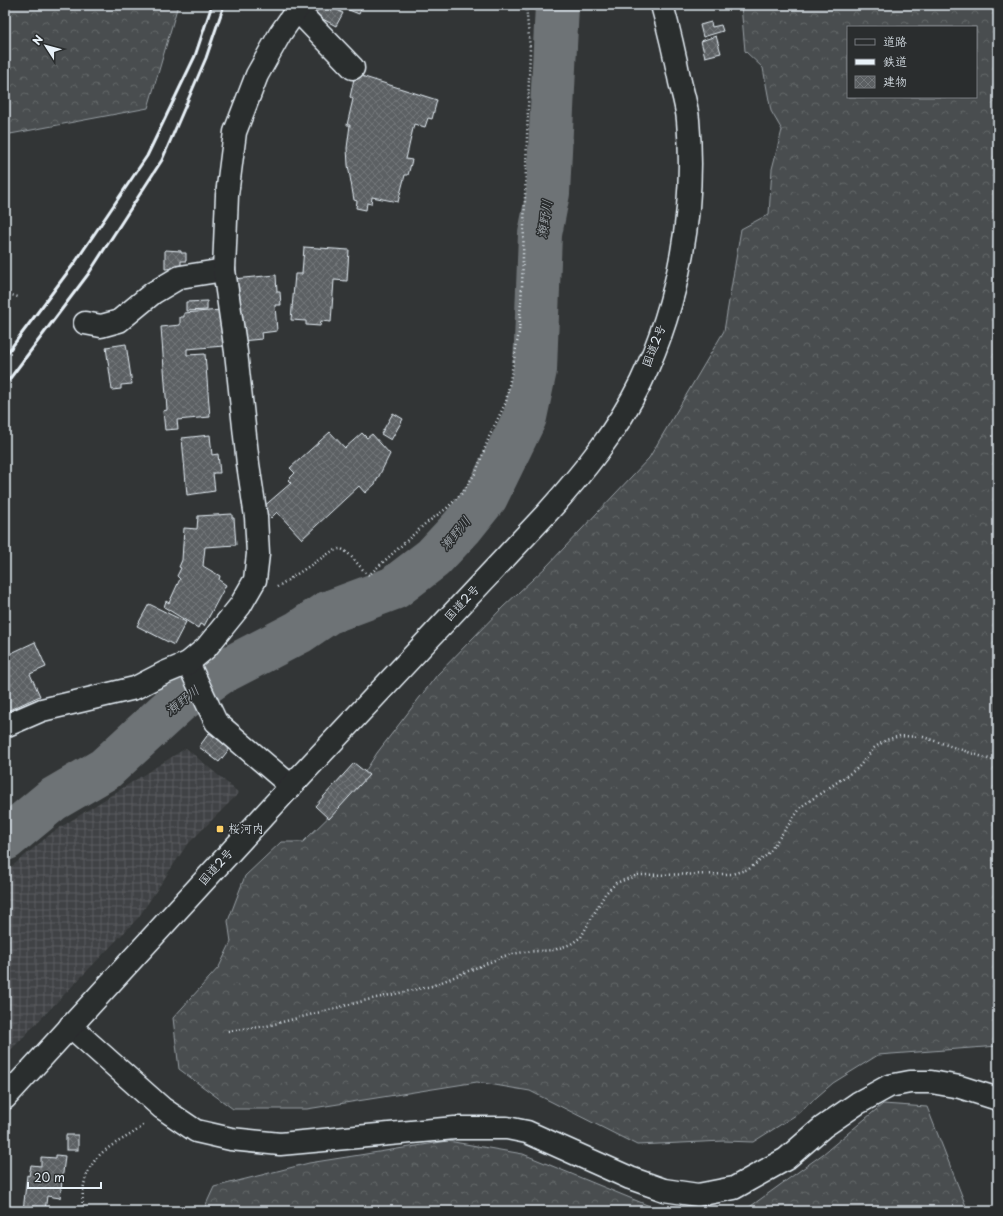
<svg xmlns="http://www.w3.org/2000/svg" width="1003" height="1216" viewBox="0 0 1003 1216" font-family="'Playpen Sans','Klee One',sans-serif">
<style>
.industrial{fill:url(#industrial-grid)}
.forest{fill:url(#forest-crowns);stroke:#989fa4;fill-rule:evenodd}
.lines{fill:none;stroke-linecap:round;stroke-linejoin:round}
.river{stroke:#6e7376;stroke-width:44}
.building{fill:url(#building-cross-hatch);stroke:#e8f1f8}
.minor-casing{stroke:#e8f1f8;stroke-width:25}
.highway-casing{stroke:#e8f1f8;stroke-width:25}
.path{stroke:#e8f1f8;stroke-width:2.5;stroke-dasharray:1 3;stroke-linecap:butt}
.minor{stroke:#2a2d2e;stroke-width:22}
.highway{stroke:#2a2d2e;stroke-width:22}
.rail{stroke:#e8f1f8;stroke-width:3}
.poi-dot{fill:#ffd166;stroke:#2a2d2e;stroke-width:1.5}
.labels{text-anchor:middle;stroke-width:3;stroke-linejoin:round;paint-order:stroke}
.street-label{font-size:12px;fill:#e8f1f8;stroke:#2a2d2e}
.poi-label{font-size:12px;fill:#e8f1f8;stroke:#2a2d2e;text-anchor:start}
.water-label{font-size:13px;font-style:italic;fill:#b1b8be;stroke:#2a2d2e}
</style>
<defs>
<pattern id="industrial-grid" width="8" height="8" patternUnits="userSpaceOnUse"><rect width="8" height="8" fill="#3f4244"/><path d="M0 4h8M4 0v8" fill="none" stroke="#5b5e60"/></pattern>
<pattern id="forest-crowns" width="20" height="18" patternUnits="userSpaceOnUse"><rect width="20" height="18" fill="#494d4f"/><path d="M2 6a3 3 0 1 1 6 0M12 15a3 3 0 1 1 6 0" fill="none" stroke="#636769"/></pattern>
<pattern id="building-cross-hatch" width="8" height="8" patternUnits="userSpaceOnUse"><rect width="8" height="8" fill="#5c6063"/><path d="M0 0l8 8M0 8l8-8" fill="none" stroke="#73777a"/></pattern>
</defs>
<rect width="100%" height="100%" fill="#323536"/>
<filter id="ink" filterUnits="userSpaceOnUse"><feTurbulence type="fractalNoise" baseFrequency=".025" numOctaves="2"/><feDisplacementMap in="SourceGraphic" scale="8" xChannelSelector="R" yChannelSelector="G"/><feConvolveMatrix kernelMatrix="1 2 1 2 8 2 1 2 1" color-interpolation-filters="sRGB"/></filter>
<g filter="url(#ink)">
<polygon class="industrial" points="186,748 239,793 186,846 138,918 5,1056 5,872 53,832"/>
<g class="forest">
<polygon points="5,5 178,5 148,108 5,135"/>
<path d="M 741,5 L 998,5 L 998,1046 L 878,1055 L 833,1083 L 796,1115 L 753,1142 L 724,1141 L 637,1145 L 530,1091 L 477,1082 L 307,1109 L 233,1109 L 179,1069 L 173,1018 L 219,967 L 231,942 L 228,921 L 245,876 L 281,842 L 303,842 L 348,798 L 377,753 L 437,675 L 503,607 L 547,566 L 649,458 L 724,331 L 741,229 L 769,214 L 772,169 L 782,130 L 771,111 L 763,68 L 745,51 ZM 848,27 L 976,27 L 976,97 L 848,97 Z"/>
<polygon points="883,1104 927,1107 968,1211 744,1211 823,1154"/>
<polygon points="448,1141 523,1154 652,1207 692,1211 203,1211 214,1187 309,1163"/>
</g>
<g class="lines">
<polyline class="river" points="5,839 52,800 105,769 178,702 220,673 299,632 327,613 394,588 433,558 462,527 486,497 525,417 535,370 540,234 548,193 557,5"/>
</g>
<g class="building">
<polygon points="320,5 328,5 343,13 336,26 315,15"/>
<polygon points="336,5 363,5 359,14"/>
<polygon points="711,22 712,27 721,25 723,31 703,37 700,25"/>
<polygon points="716,36 721,53 705,57 701,41"/>
<polygon points="355,74 437,100 432,119 428,118 425,127 414,124 406,159 412,160 408,175 405,175 398,202 372,197 371,204 367,203 366,210 356,208 357,201 354,200 348,165 347,148 350,125 347,125 353,99 350,97"/>
<polygon points="304,247 349,250 347,281 334,280 331,322 321,321 320,326 306,325 306,321 291,320 295,274 302,274"/>
<polygon points="165,250 181,251 181,253 186,253 186,261 181,261 181,268 165,269"/>
<polygon points="276,275 277,292 280,292 281,305 275,305 277,331 261,333 262,339 241,341 233,279"/>
<polygon points="207,301 207,310 186,311 186,302"/>
<polygon points="221,310 224,346 187,349 187,355 205,354 210,417 177,420 178,429 165,430 163,411 167,410 161,327 180,325 180,317 184,317 184,313"/>
<polygon points="126,344 132,384 121,385 121,389 112,390 106,347"/>
<polygon points="393,413 403,419 391,440 381,434"/>
<polygon points="330,432 345,448 362,433 367,438 372,434 390,454 375,484 365,493 359,486 302,539 277,512 271,518 262,508 291,483 288,480 295,473 290,468"/>
<polygon points="210,435 212,455 218,454 220,473 213,473 215,491 187,495 182,438"/>
<polygon points="232,514 232,518 234,518 236,545 205,547 203,566 220,576 219,580 226,585 204,626 200,624 198,628 164,607 166,601 169,603 180,579 177,576 181,568 179,567 182,560 184,528 197,529 198,516"/>
<polygon points="149,604 186,622 174,645 137,626"/>
<polygon points="35,642 46,667 30,674 40,696 5,712 5,656"/>
<polygon points="209,733 230,748 219,762 199,747"/>
<polygon points="354,763 369,775 329,819 315,806"/>
<rect x="66" y="1135" width="12" height="15"/>
<polygon points="56,1155 65,1156 60,1198 47,1196 45,1211 23,1211 27,1175 29,1176 31,1165 41,1166 41,1157 56,1158"/>
</g>
<g class="lines">
<defs>
<g id="minor">
<polyline points="297,10 353,68"/>
<polyline points="85,323 101,326 119,321 153,293 180,277 224,270"/>
<polyline points="188,663 216,722 291,786"/>
<polyline points="5,726 42,710 135,688 164,673 188,663 206,648 240,606 255,580 258,554 256,517 248,464 236,352 224,270 227,195 235,132 257,75 280,34 300,5"/>
<polyline points="70,1026 162,1108 196,1131 231,1139 280,1144 455,1128 507,1128 527,1132 630,1178 664,1190 698,1195 734,1188 786,1159 823,1127 858,1103 889,1086 910,1082 931,1082 960,1087 998,1099"/>
</g>
<path id="highway" d="M 5,1098 L 291,786 L 546,514 C 582,474 617,431 641,382 C 679,302 696,208 688,120 C 687,107 683,94 680,82 C 675,56 669,30 662,5"/>
</defs>
<use href="#minor" class="minor-casing"/>
<use href="#highway" class="highway-casing"/>
<g class="path">
<polyline points="5,293 18,297"/>
<path d="M 277,587 L 331,552 C 334,551 338,549 340,549 C 348,549 361,570 369,575 L 425,524 L 447,508 L 462,493 L 476,472 L 489,437 L 506,402 L 519,332 L 522,286 L 530,49 L 526,5"/>
<polyline points="228,1031 267,1026 367,1000 432,986 507,955 524,952 554,950 571,944 581,937 605,894 616,883 638,875 732,874 749,869 767,855 802,806 858,768 874,748 886,740 900,736 923,737 998,762"/>
<path d="M 83,1211 C 81,1189 85,1167 103,1152 C 116,1141 132,1136 145,1124"/>
</g>
<use href="#minor" class="minor"/>
<use href="#highway" class="highway"/>
<g class="rail">
<polyline points="5,356 76,261 147,156 195,56 212,5"/>
<polyline points="5,385 89,273 162,160 206,58 224,5"/>
</g>
</g>
</g>
<rect class="poi-dot" x="216" y="825" width="8" height="8" rx="2"/>
<g class="labels">
<g class="street-label">
<text transform="translate(654 346) rotate(-69)" y="4">国道2号</text>
<text transform="translate(462 603) rotate(-47)" y="4">国道2号</text>
<text transform="translate(216 867) rotate(-48)" y="4">国道2号</text>
</g>
<g class="poi-label">
<text x="228" y="833">桜河内</text>
</g>
<g class="water-label">
<text transform="translate(544 219) rotate(-81)" y="5">瀬野川</text>
<text transform="translate(455 533) rotate(-50)" y="5">瀬野川</text>
<text transform="translate(182 700) rotate(-38)" y="5">瀬野川</text>
</g>
</g>
<rect width="1003" height="1216" fill="none" stroke="#2a2d2e" stroke-width="20"/>
<rect x="10" y="10" width="983" height="1196" fill="none" stroke="#e8f1f8" stroke-width="1.5" filter="url(#ink)"/>
<rect x="847" y="26" width="130" height="72" fill="#2a2d2e" stroke="#767b7f"/>
<rect x="855" y="39" width="20" height="6" fill="#2a2d2e" stroke="#767b7f"/>
<text x="883" y="46" font-size="12" fill="#e8f1f8">道路</text>
<rect x="855" y="59" width="20" height="6" fill="#e8f1f8" stroke="#767b7f"/>
<text x="883" y="66" font-size="12" fill="#e8f1f8">鉄道</text>
<rect x="855" y="76" width="20" height="12" fill="url(#building-cross-hatch)" stroke="#767b7f"/>
<text x="883" y="86" font-size="12" fill="#e8f1f8">建物</text>
<g transform="translate(46 46) rotate(306)" stroke="#2a2d2e" stroke-width="3" paint-order="stroke">
<path d="M0-3L7 15L0 10L-7 15Z" fill="#e8f1f8"/>
<text y="-6" font-size="11" font-weight="bold" text-anchor="middle" fill="#e8f1f8">N</text>
</g>
<path d="M28 1182v6h73v-6" fill="none" stroke="#e8f1f8" stroke-width="2"/>
<text x="34" y="1182" font-size="12" fill="#e8f1f8" stroke="#2a2d2e" stroke-width="3" paint-order="stroke">20 m</text>
</svg>
